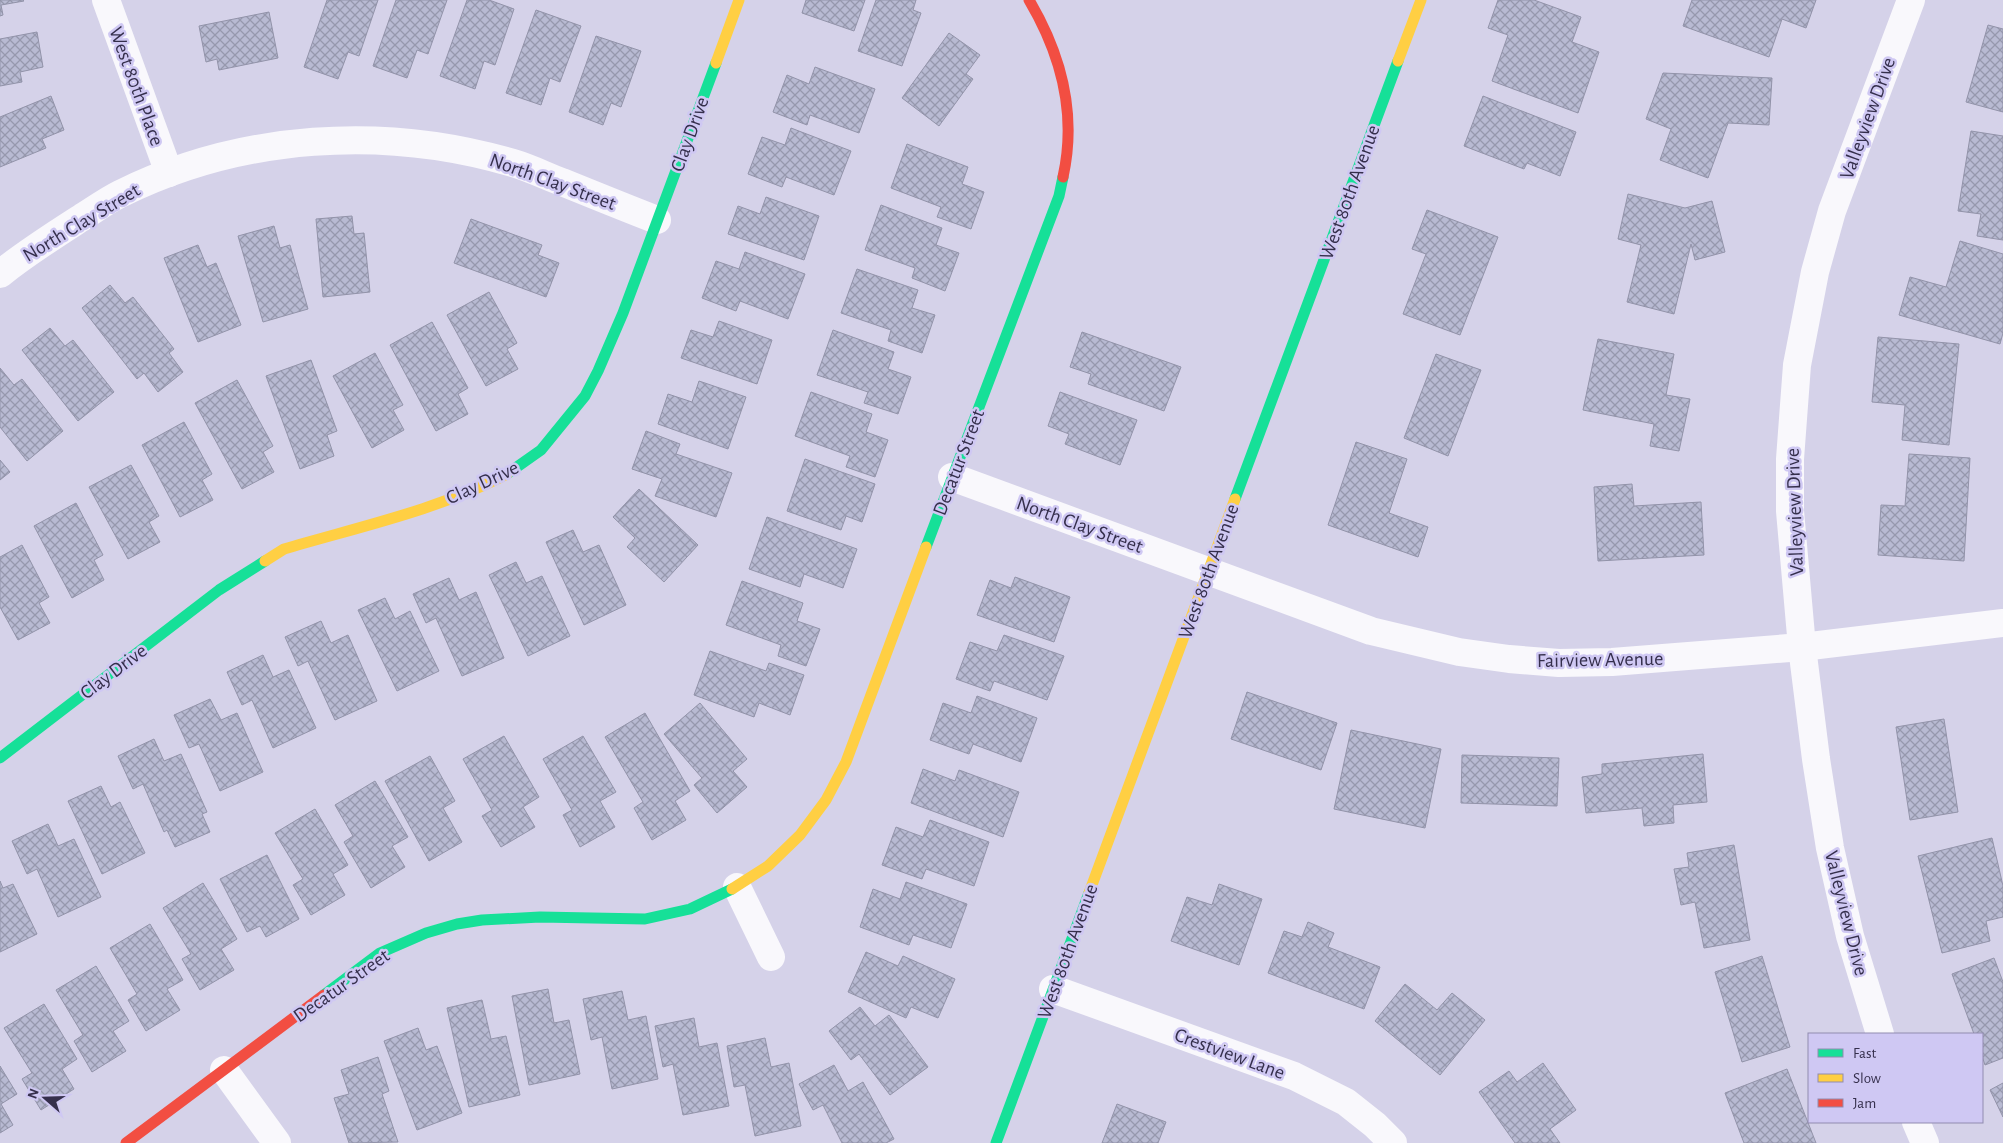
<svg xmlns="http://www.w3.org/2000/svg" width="2003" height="1143" viewBox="0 0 2003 1143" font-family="'Alegreya Sans',sans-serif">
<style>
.building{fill:url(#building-cross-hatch);stroke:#9293a9}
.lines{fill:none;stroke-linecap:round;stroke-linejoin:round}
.street{stroke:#f9f8fc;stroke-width:28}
.fast{stroke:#16e098;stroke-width:11}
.slow{stroke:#ffcf43;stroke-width:11}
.jam{stroke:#f24e42;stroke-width:11}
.labels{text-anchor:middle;stroke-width:5;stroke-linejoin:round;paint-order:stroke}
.street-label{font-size:20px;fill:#352f4c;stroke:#cfc8f3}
</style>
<defs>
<pattern id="building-cross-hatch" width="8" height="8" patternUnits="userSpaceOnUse" patternTransform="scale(1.25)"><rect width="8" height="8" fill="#b8bad2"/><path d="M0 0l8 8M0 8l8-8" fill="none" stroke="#9698ad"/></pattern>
</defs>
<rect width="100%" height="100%" fill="#d5d2e9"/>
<g class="building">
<polygon points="0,0 23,0 24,1 1,5 3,15 0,16"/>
<polygon points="327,0 378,0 359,56 348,52 338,79 304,67"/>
<polygon points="396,0 447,0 428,54 417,50 407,78 373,66"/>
<polygon points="467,0 489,0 514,9 495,65 484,61 475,89 440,76"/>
<polygon points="806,0 865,0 854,31 802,13"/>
<polygon points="876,0 916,0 913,10 921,13 902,66 858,51"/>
<polygon points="1498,0 1534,0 1581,17 1572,42 1599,52 1578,113 1492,81 1508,35 1488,28"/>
<polygon points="1692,0 1816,0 1806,28 1782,19 1769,57 1683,26"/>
<polygon points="536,10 581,26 560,82 550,78 541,105 506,93"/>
<polygon points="269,12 278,58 219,70 217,59 206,62 199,26"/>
<polygon points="1988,25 2003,29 2003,112 1966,102"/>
<polygon points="37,32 43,67 20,72 22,82 0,86 0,39"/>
<polygon points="949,33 980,55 966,74 973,79 939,126 902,98"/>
<polygon points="596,36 641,51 621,107 611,103 603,125 569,112"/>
<polygon points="815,67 875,89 859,133 810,115 807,125 773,112 787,75 809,84"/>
<polygon points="1663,73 1772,78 1769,125 1728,123 1708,178 1660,160 1671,129 1646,119"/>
<polygon points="51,96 64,130 42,139 46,148 0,167 0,117"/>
<polygon points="1483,96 1576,132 1560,176 1527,163 1524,169 1464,146"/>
<polygon points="791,128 851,151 834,195 786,177 782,187 748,174 762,137 785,145"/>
<polygon points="1971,131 2003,136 2003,240 1977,236 1981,214 1958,211"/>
<polygon points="907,144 968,167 962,184 984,192 971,229 937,217 941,207 891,188"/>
<polygon points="1628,194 1685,208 1712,201 1725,252 1695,260 1691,244 1674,314 1627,302 1641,245 1618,239"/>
<polygon points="766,197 819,216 804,260 728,234 738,206 760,214"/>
<polygon points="881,205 942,228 936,245 959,253 945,291 912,278 915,268 865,250"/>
<polygon points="1427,210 1498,237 1460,335 1403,314 1426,254 1412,249"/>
<polygon points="352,216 354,234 364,233 370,292 323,297 316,219"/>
<polygon points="471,219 542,245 538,255 559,263 546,297 454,263"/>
<polygon points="274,226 280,248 290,245 308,309 263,322 238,236"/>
<polygon points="1960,241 2003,254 2003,333 2000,344 1899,315 1910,277 1946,287"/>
<polygon points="198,245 207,267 216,263 241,325 198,342 164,258"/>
<polygon points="745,252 805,274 788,319 740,301 736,311 702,298 716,261 739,269"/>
<polygon points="857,269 918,290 912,308 935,315 922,353 888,341 891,330 841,313"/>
<polygon points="110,285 125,303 133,297 174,349 169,353 183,372 158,392 144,373 137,379 82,308"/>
<polygon points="489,292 517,343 507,349 518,369 486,386 447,315"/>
<polygon points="719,321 772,340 757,384 681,358 691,330 713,337"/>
<polygon points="432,322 468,388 458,394 468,414 436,431 390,345"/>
<polygon points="50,328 65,346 73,340 114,392 78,421 22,350"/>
<polygon points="833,330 894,352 888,369 911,377 898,414 864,403 868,392 817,375"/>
<polygon points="1082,332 1181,367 1164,411 1088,384 1091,374 1070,367"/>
<polygon points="1878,337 1959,344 1949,445 1902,440 1905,405 1872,402"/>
<polygon points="1598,339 1674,354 1666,395 1690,399 1679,451 1650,446 1654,424 1583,410"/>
<polygon points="375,353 403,405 393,410 404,430 372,448 333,376"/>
<polygon points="1436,354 1481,370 1448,456 1404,438"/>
<polygon points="311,360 337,431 327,435 334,456 300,469 266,376"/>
<polygon points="0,368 14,385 22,379 63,431 27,461 0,427"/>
<polygon points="237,380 273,446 263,452 274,472 242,489 195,403"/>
<polygon points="699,381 746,397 728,449 658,424 668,394 692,402"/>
<polygon points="811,392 872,414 866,432 888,440 875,477 846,467 850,456 795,436"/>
<polygon points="1060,392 1137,420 1120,465 1065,444 1069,434 1048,426"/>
<polygon points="184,422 212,474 202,480 213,500 180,517 142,445"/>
<polygon points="646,431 680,444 676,454 732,473 716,517 655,496 662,479 632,469"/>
<polygon points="1356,442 1407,459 1389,513 1428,527 1418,557 1328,525"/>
<polygon points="1909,454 1970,458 1964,561 1878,555 1881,505 1905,506"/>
<polygon points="805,459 875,484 862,522 846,516 841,530 787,511"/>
<polygon points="0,460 10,472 0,480"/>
<polygon points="131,465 159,516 149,522 160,542 128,559 89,487"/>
<polygon points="1632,484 1634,506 1701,502 1704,555 1598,561 1594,487"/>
<polygon points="639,489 698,545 664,582 627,547 635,538 613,517"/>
<polygon points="76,503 103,555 94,560 104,580 72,598 34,526"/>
<polygon points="767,517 857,549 843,588 804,574 800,587 749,569"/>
<polygon points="573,530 583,552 599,545 626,605 584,625 546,542"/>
<polygon points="22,545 49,597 39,603 50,623 18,640 0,607 0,557"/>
<polygon points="516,562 526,583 542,576 570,636 528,656 489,575"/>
<polygon points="1015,577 1070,597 1054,642 977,615 990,580 1011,588"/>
<polygon points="449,578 459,600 476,592 504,658 462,676 436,618 426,623 413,594"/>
<polygon points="742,581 803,603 797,621 820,629 806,666 778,656 781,645 726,625"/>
<polygon points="385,598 395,619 410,611 439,671 397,691 358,610"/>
<polygon points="321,621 331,643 348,635 377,701 335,720 308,661 298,666 285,637"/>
<polygon points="1004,635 1064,656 1047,700 994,681 990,691 956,679 970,642 997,651"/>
<polygon points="710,651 766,671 769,663 804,675 790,715 759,703 754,717 694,695"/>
<polygon points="263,655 273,677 289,670 316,728 273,748 252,700 242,705 227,672"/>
<polygon points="1247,692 1337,723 1321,770 1231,739"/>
<polygon points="977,696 1037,718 1021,762 973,744 969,754 930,740 943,703 971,713"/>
<polygon points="210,699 221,720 237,713 263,772 220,791 199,744 189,748 174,715"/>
<polygon points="700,703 747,759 733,771 747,787 717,813 694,785 702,778 664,734"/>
<polygon points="645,713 690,791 675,801 686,820 652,840 634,808 643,802 605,737"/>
<polygon points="1944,719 1958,812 1910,820 1896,727"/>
<polygon points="1351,730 1441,749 1425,828 1334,809"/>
<polygon points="504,736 539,797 523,807 535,827 501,847 482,816 492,810 463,759"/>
<polygon points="583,736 616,792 600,801 615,827 580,847 563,815 572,810 543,759"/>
<polygon points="154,739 164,761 181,754 207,812 202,814 210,832 175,847 167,830 164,832 143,784 133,789 118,756"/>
<polygon points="1703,754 1707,802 1673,805 1674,823 1644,826 1642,808 1586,813 1582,777 1602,774 1602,764"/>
<polygon points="1462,755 1559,758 1557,806 1461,803"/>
<polygon points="430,756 455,801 443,808 462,842 429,861 385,781"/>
<polygon points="923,769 955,781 959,770 1019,792 1003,837 911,803"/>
<polygon points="375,781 408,837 392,846 405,867 371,888 344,842 353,836 335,805"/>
<polygon points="101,786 111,807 120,802 145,853 102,874 68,801"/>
<polygon points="315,809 348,865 333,874 345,895 311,915 293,885 303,879 275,833"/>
<polygon points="930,820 989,842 974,886 926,869 922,879 882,865 896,827 923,837"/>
<polygon points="48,824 58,846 74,839 101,897 58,917 37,869 27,874 12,841"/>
<polygon points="1992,838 2003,886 2003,917 1986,921 1990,941 1942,953 1918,856"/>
<polygon points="1734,845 1750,940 1704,948 1695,902 1681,905 1674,869 1689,867 1687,853"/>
<polygon points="267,855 299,919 266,937 260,926 247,932 220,879"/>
<polygon points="0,881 3,888 13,884 37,934 0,952"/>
<polygon points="906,882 967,904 951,948 913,935 909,945 860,927 873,889 900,899"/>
<polygon points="203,883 237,939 221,949 234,970 200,990 182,959 191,954 163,908"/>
<polygon points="1219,884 1262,899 1239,965 1171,941 1187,897 1212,905"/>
<polygon points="1308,922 1334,933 1328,947 1380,967 1364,1009 1268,973 1284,931 1302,937"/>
<polygon points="150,924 183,980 167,989 180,1010 146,1031 128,1000 137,994 110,948"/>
<polygon points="866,952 898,966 903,956 955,979 938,1018 911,1007 906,1018 848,992"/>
<polygon points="1762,956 1790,1047 1742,1062 1715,972"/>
<polygon points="1994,958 2003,982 2003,1058 1985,1065 1982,1056 1982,1034 1974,1034 1952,974"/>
<polygon points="96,966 129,1021 113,1031 126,1051 92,1072 74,1041 83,1035 56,990"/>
<polygon points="1405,984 1437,1010 1452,993 1485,1020 1440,1075 1375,1021"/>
<polygon points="548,989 554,1023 569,1020 580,1074 529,1085 512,996"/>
<polygon points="622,991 628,1020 646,1016 658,1079 612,1089 602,1037 591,1040 583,999"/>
<polygon points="482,1000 491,1039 506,1036 520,1095 469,1107 447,1008"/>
<polygon points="44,1004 77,1059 62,1069 74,1089 41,1110 22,1079 32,1073 4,1028"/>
<polygon points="860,1007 875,1026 889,1015 928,1067 890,1095 859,1054 851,1060 829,1031"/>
<polygon points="694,1018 699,1047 717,1043 729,1106 683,1115 673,1064 663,1067 655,1026"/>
<polygon points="418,1028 426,1050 437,1046 462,1113 417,1130 384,1041"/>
<polygon points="765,1038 771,1067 789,1063 801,1126 755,1136 745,1085 734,1087 727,1046"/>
<polygon points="378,1057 389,1091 382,1094 398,1142 349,1143 334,1098 349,1094 341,1070"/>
<polygon points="1543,1063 1576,1110 1550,1129 1560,1143 1515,1143 1479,1092 1509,1071 1517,1082"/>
<polygon points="834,1065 848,1091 863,1082 894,1139 886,1143 842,1143 823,1105 813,1110 799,1084"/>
<polygon points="0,1066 17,1094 1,1104 13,1125 0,1133"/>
<polygon points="1787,1069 1816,1143 1744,1143 1725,1093"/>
<polygon points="2003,1083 2003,1117 1990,1090"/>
<polygon points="1117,1104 1166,1122 1158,1143 1102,1143"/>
</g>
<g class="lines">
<g class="street">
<polyline points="106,0 169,173"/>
<path d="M 0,274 C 26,253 53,236 81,218 C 94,210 106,201 120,194 C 241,134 384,125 513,163 C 530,168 546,176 562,182 C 594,195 626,208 657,220"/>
<polyline points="952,477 1371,631 1459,652 1509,659 1559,663 1612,662 1802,647 2003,623"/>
<polyline points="737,887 771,957"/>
<polyline points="1053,989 1294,1076 1346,1102 1375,1125 1393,1143"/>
<polyline points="1880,1034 1850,936 1830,848 1816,759 1802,647 1790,511 1790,459 1797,365 1815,272 1832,211 1911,0"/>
<polyline points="224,1070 277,1143"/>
<polyline points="1916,1122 1925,1143"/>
</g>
<g class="fast">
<polyline points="507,474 541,450 585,396 598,371 623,313 716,63"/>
<polyline points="1235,499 1398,61"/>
<polyline points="926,547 1059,196 1063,177"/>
<polyline points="0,758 219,590 265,561"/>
<polyline points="324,995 380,953 426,933 457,924 482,920 540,917 645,919 690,909 732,889"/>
<polyline points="996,1143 1089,893"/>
</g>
<g class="slow">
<polyline points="1398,61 1421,0"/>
<polyline points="716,63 739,0"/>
<path d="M 265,561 L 284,549 C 358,527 438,510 507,474"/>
<polyline points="732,889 768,866 800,835 826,800 846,762 926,547"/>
<polyline points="1089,893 1235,499"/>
</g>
<g class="jam">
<path d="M 1029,0 C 1061,54 1077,114 1063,177"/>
<polyline points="126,1143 324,995"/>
</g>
</g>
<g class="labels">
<g class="street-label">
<text transform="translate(137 86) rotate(70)" y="7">West 80th Place</text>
<text transform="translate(1867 118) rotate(-70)" y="7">Valleyview Drive</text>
<text transform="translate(689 134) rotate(-70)" y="7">Clay Drive</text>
<text transform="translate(553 181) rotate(20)" y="7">North Clay Street</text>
<text transform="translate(1349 192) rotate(-70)" y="7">West 80th Avenue</text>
<text transform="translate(81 222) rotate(-31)" y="7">North Clay Street</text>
<text transform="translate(958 462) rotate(-69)" y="7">Decatur Street</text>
<text transform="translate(482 482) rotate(-25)" y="7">Clay Drive</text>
<text transform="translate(1794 512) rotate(-92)" y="7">Valleyview Drive</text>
<text transform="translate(1080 524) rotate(20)" y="7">North Clay Street</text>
<text transform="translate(1208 571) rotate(-70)" y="7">West 80th Avenue</text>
<text transform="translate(1600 659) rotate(-1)" y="7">Fairview Avenue</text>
<text transform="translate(113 671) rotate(-37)" y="7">Clay Drive</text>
<text transform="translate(1847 913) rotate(76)" y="7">Valleyview Drive</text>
<text transform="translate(1067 951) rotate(-70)" y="7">West 80th Avenue</text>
<text transform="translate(341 985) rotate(-35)" y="7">Decatur Street</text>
<text transform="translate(1230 1053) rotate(20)" y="7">Crestview Lane</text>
</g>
</g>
<rect x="1808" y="1033" width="175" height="90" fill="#cfc8f3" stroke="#918bb0"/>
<rect x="1818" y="1049" width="25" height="8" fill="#16e098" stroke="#918bb0"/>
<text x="1853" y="1058" font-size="15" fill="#352f4c">Fast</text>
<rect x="1818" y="1074" width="25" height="8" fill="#ffcf43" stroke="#918bb0"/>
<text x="1853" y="1083" font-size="15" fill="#352f4c">Slow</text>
<rect x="1818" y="1099" width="25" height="8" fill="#f24e42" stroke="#918bb0"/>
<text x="1853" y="1108" font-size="15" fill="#352f4c">Jam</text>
<g transform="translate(45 1098) rotate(290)" stroke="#cfc8f3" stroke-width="4" paint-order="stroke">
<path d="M0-4L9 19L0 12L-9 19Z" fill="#352f4c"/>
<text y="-8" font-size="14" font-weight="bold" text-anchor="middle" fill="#352f4c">N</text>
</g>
</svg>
